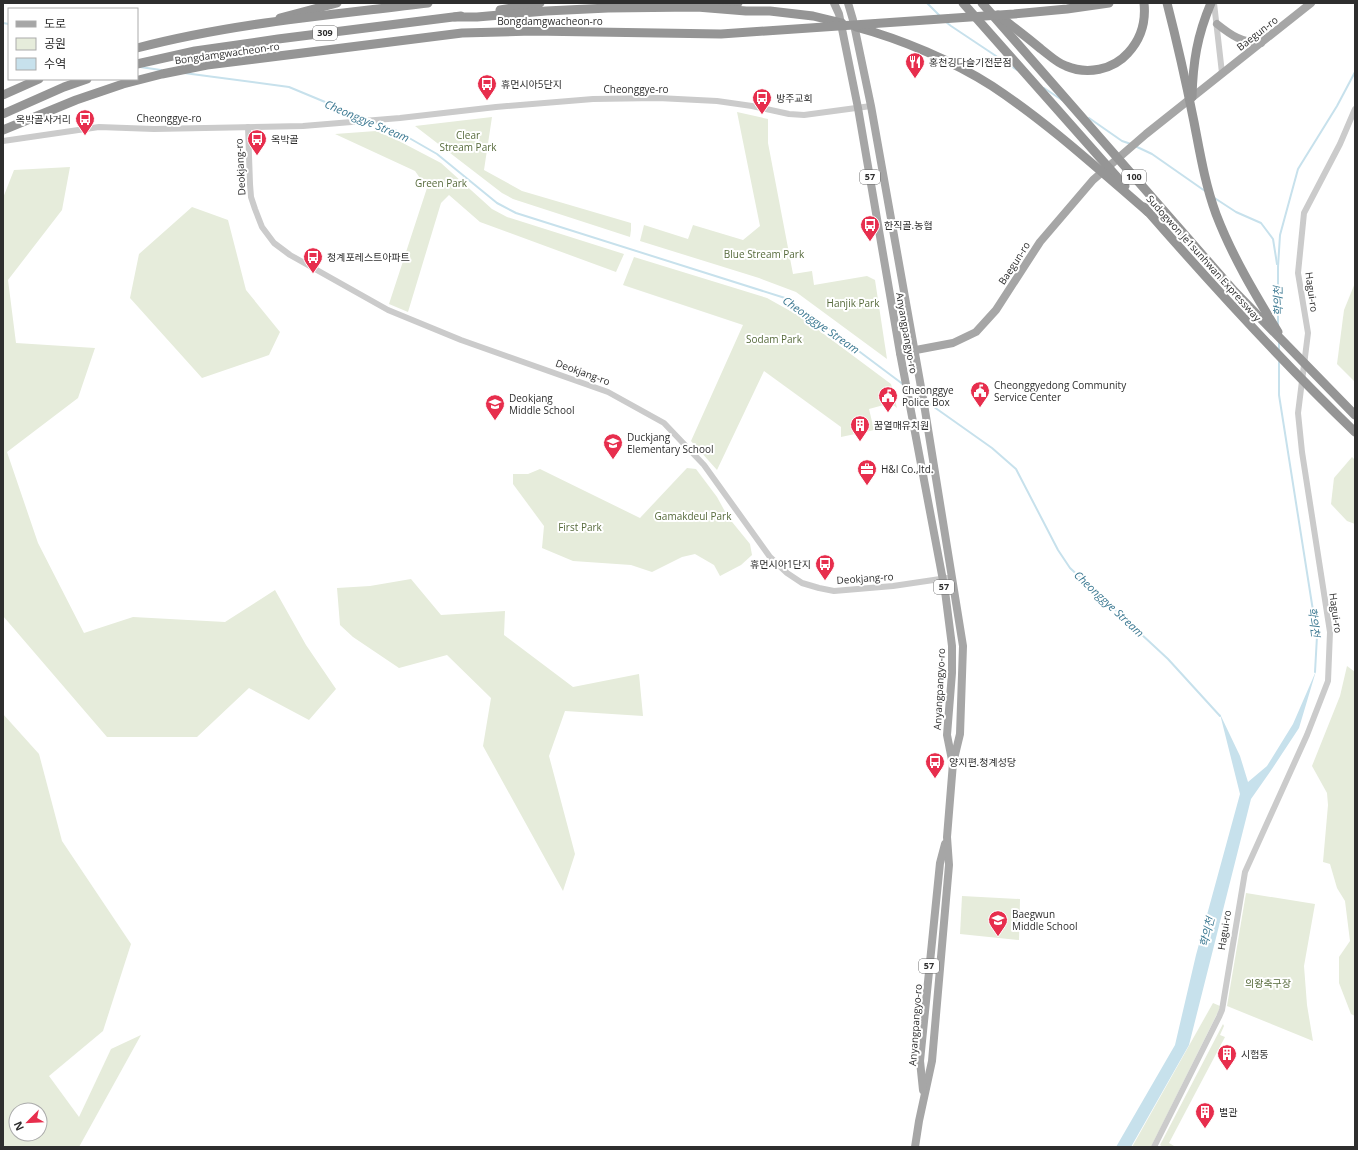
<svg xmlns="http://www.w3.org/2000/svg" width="1358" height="1150" viewBox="0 0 1358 1150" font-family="'Open Sans','Noto Sans KR',sans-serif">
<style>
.green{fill:#e6ecdb;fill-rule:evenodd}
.water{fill:#c7e1ec}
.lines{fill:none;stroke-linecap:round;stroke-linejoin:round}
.stream{stroke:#c7e1ec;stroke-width:2}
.minor{stroke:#cbcbcb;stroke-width:6}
.major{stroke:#a6a6a6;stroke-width:8}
.highway{stroke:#959595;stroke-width:9}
.labels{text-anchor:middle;stroke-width:4;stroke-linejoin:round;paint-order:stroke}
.shield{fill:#fff;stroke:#6d6d6d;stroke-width:1}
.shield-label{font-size:9px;font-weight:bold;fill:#2e2e2e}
.street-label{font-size:10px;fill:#2e2e2e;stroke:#fff}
.poi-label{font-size:10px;fill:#2e2e2e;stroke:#fff;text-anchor:start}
.park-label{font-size:10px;fill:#566a3b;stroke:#fff}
.water-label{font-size:11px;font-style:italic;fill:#3b7891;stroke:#fff}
</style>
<rect width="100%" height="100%" fill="#fff"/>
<g class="green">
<polygon points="737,112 768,119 768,143 793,274 812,271 814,285 867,276 875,280 887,359 796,292 759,278 640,241 644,225 688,239 693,225 743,240 760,226"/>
<polygon points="492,117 484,170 522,191 631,223 631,230 630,237 513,199 502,193 415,126"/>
<polygon points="376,131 397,140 441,163 492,209 507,217 624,254 616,272 480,222 449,195 441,203 408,312 389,304 427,188 415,171 335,134"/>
<polygon points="70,167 62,210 8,280 16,343 95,348 78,398 7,452 38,543 84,633 133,617 225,622 275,590 306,645 336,689 309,720 249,688 197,737 107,737 3,616 3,198 14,170"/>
<polygon points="192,207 228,220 246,290 280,332 269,355 202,378 130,298 139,254"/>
<polygon points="634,257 767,298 801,317 891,384 897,408 891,403 869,409 874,430 841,437 841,427 764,371 717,470 691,441 743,325 623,285"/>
<polygon points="1355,283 1355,382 1337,364 1344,310"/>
<polygon points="1352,457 1355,460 1355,524 1347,521 1331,504 1334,478"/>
<polygon points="687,468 696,469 717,497 728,517 750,544 752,555 741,565 720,576 714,565 695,554 682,557 652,572 631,565 573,561 542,548 544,526 513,484 513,474 528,474 540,469 640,518"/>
<polygon points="411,579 441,615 505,611 504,635 573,687 639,674 643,716 565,711 549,756 575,854 563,891 483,746 491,698 447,655 399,668 353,637 340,625 337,588 370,586"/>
<polygon points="1347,666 1355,672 1355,1016 1351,1014 1339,983 1339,957 1350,941 1345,901 1337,888 1330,864 1323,862 1328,805 1327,793 1312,766 1340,696"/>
<path d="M 3,714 L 39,754 L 62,841 L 131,944 L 103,1031 L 49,1076 L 79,1117 L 111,1049 L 141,1035 L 79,1147 L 3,1147 ZM 16,1110 L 40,1110 L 40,1134 L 16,1134 Z"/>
<polygon points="1246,893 1315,904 1304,966 1307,1005 1313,1041 1227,1006"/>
<polygon points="962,896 1020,899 1019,940 960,934"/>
<polygon points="1213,1003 1220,1006 1219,1010 1151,1147 1132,1147"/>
<polygon points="1223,1024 1224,1026 1220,1035 1225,1037 1169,1143 1174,1146 1174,1147 1163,1147 1160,1145"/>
</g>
<polygon class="water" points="1316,671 1299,728 1272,769 1251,799 1189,1045 1131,1147 1116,1147 1175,1045 1196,955 1240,794 1220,714 1240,756 1248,782 1267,766 1293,724"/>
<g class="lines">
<g class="stream">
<polyline points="927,3 940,16"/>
<polyline points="946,22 951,26 1017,70"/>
<polyline points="3,23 9,24"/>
<polyline points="140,67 161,70"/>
<polyline points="184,73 289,87 366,119"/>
<polyline points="1044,88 1062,100"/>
<polyline points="1089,118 1122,141 1131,144"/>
<polyline points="376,123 397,131 437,154 497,203 516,213 785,298 808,313 904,385"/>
<polyline points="1135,146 1152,154 1205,191"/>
<polyline points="1213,197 1236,212 1261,223 1273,239 1277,264"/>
<polyline points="1278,325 1278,267 1280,235 1298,169 1337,106 1355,72"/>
<polyline points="1279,341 1279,351"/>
<polyline points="1279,359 1279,395 1317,636 1315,672"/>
<polyline points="911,390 920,397"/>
<polyline points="927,402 992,448 1016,469 1058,550 1070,568 1168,659 1220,716"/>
</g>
<g class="minor">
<polyline points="1214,3 1222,73"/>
<polyline points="248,127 250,184 251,197 255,209 262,227 274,243 290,255 388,310 461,340 608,392 664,423 704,465 770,557 787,573 802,583 819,588 834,591 893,586 947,578"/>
<polyline points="3,141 99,127 154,129 303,126 400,118 496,107 593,99 658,98 717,101 752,106 789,114 804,115 871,106"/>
<polyline points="1154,1147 1219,1017 1222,1010 1245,872 1307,735 1328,681 1330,632 1302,452 1298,413 1308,333 1298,273 1304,213 1340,144 1355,109"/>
</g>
<g class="major">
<polyline points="834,3 839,14 858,108 900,353 945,591 952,646 952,673 947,735 952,760"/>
<polyline points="848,3 853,20 871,106 924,404 963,646 960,734 953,763 947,837 949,865 932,1061 919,1121 915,1147"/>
<path d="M 1217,24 C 1232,36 1241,42 1261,43"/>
<polyline points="900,353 953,343 976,332 996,310 1040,242 1093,180 1146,134 1311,3"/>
<polyline points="923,1090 920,1061 940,863 945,844"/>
</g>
<g class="highway">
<polyline points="963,3 1125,186"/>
<polyline points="982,3 1234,291 1355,415"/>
<path d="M 1167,3 C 1177,42 1186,82 1194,122 C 1200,153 1205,184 1216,214 C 1232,256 1255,294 1278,332"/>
<polyline points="720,5 738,3"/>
<polyline points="500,10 540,3"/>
<path d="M 998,15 C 1012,26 1027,37 1041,49 C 1049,55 1057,63 1066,66 C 1087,75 1113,70 1128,53 C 1141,39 1146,22 1144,3"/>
<polyline points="455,17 477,17 546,11 608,8 697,7 746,11 770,11 813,16 842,23"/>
<polyline points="280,18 337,3"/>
<path d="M 856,27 C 901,39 953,61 992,86 C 1048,123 1097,168 1148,212"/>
<path d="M 137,48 C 232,23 331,15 428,3"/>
<polyline points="137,64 195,51 278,39 461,16"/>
<polyline points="3,95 39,79"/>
<path d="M 1192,97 C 1193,62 1197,36 1211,3"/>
<polyline points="3,114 64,87 87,79"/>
<polyline points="3,130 76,100 123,84 162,74 207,65 462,33 532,31 721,34 1014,14 1067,9 1109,3"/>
<path d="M 1144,207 C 1212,285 1281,361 1355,432"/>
</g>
</g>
<defs>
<symbol id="restaurant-pin" viewBox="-11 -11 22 30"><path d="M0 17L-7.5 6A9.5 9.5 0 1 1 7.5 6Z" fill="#e72e4d" stroke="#fff"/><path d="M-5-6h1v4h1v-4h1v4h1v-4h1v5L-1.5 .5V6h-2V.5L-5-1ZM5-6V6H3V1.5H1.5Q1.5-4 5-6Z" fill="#fff"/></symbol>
<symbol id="bus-pin" viewBox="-11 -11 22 30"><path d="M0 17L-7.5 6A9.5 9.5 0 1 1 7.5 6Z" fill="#e72e4d" stroke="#fff"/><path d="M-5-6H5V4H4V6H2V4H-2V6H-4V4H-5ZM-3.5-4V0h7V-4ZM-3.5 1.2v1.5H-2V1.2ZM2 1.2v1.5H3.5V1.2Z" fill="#fff"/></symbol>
<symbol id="civic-pin" viewBox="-11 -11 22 30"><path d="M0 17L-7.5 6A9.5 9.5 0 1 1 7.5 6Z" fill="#e72e4d" stroke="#fff"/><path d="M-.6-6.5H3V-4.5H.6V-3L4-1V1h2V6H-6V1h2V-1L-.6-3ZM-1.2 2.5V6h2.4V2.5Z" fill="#fff"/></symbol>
<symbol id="school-pin" viewBox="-11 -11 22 30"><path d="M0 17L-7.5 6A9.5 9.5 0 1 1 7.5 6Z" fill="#e72e4d" stroke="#fff"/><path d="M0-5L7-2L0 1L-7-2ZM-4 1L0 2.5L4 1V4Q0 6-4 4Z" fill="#fff"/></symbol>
<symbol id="building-pin" viewBox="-11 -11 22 30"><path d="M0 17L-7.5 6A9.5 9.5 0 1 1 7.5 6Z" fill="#e72e4d" stroke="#fff"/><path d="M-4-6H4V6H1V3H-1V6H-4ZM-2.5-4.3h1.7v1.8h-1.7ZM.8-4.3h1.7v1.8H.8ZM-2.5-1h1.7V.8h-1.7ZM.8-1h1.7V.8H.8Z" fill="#fff"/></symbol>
<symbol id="office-pin" viewBox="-11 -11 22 30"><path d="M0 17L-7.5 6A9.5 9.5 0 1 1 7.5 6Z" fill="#e72e4d" stroke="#fff"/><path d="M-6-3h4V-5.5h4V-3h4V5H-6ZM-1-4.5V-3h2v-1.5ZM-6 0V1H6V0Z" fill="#fff"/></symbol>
</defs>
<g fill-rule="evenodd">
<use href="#restaurant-pin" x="904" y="51" width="22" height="30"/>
<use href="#bus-pin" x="476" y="73" width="22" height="30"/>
<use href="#bus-pin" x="751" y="87" width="22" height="30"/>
<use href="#bus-pin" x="74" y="108" width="22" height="30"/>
<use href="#bus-pin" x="246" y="128" width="22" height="30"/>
<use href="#bus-pin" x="859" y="214" width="22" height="30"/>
<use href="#bus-pin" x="302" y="246" width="22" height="30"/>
<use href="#civic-pin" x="969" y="380" width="22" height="30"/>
<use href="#civic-pin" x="877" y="385" width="22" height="30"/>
<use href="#school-pin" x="484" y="393" width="22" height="30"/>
<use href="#building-pin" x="849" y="414" width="22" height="30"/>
<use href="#school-pin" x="602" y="432" width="22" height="30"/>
<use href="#office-pin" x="856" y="458" width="22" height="30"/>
<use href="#bus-pin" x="814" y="553" width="22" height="30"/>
<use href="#bus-pin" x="924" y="751" width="22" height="30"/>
<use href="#school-pin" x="987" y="909" width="22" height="30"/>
<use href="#building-pin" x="1216" y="1043" width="22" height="30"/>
<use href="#building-pin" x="1194" y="1101" width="22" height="30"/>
</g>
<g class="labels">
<g class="shield">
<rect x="313" y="26" width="24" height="14" rx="3"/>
<rect x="860" y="170" width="20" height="14" rx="3"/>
<rect x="1122" y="170" width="24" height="14" rx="3"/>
<rect x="934" y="580" width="20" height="14" rx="3"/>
<rect x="919" y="959" width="20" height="14" rx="3"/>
</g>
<g class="shield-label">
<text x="325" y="36">309</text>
<text x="870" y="180">57</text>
<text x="1134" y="180">100</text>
<text x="944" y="590">57</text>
<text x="929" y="969">57</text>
</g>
<g class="street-label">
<text x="550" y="25">Bongdamgwacheon-ro</text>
<text transform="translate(1257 33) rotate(-38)" y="4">Baegun-ro</text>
<text transform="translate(227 53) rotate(-8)" y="4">Bongdamgwacheon-ro</text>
<text x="636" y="93">Cheonggye-ro</text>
<text x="169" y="122">Cheonggye-ro</text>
<text transform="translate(240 167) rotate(-93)" y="4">Deokjang-ro</text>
<text transform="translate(1204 258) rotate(48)" y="4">Sudogwon Je1sunhwan Expressway</text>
<text transform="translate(1014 263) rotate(-57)" y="4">Baegun-ro</text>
<text transform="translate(1312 292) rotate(82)" y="4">Hagui-ro</text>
<text transform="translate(907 333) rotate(80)" y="4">Anyangpangyo-ro</text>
<text transform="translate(583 372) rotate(20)" y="4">Deokjang-ro</text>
<text transform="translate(865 578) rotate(-4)" y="4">Deokjang-ro</text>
<text transform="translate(1336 613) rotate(82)" y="4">Hagui-ro</text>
<text transform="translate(939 689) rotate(-87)" y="4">Anyangpangyo-ro</text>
<text transform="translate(1224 930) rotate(-81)" y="4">Hagui-ro</text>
<text transform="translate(915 1025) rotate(-86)" y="4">Anyangpangyo-ro</text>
</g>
<g class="poi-label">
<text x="929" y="66">홍천깅다슬기전문점</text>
<text x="501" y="88">휴먼시아5단지</text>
<text x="776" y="102">방주교회</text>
<text x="71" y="123" text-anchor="end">옥박골사거리</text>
<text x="271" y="143">옥박골</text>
<text x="884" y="229">한직골.농협</text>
<text x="327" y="261">청계포레스트아파트</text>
<text x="994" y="389">Cheonggyedong Community<tspan x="994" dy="12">Service Center</tspan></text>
<text x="902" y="394">Cheonggye<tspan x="902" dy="12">Police Box</tspan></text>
<text x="509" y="402">Deokjang<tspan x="509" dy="12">Middle School</tspan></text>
<text x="874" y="429">꿈열매유치원</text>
<text x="627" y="441">Duckjang<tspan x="627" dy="12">Elementary School</tspan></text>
<text x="881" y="473">H&amp;I Co.,ltd.</text>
<text x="811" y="568" text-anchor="end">휴먼시아1단지</text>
<text x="949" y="766">양지편.청계성당</text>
<text x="1012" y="918">Baegwun<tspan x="1012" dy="12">Middle School</tspan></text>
<text x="1241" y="1058">시험동</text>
<text x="1219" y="1116">별관</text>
</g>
<g class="park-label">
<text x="468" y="139">Clear<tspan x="468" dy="12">Stream Park</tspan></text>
<text x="441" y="187">Green Park</text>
<text x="764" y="258">Blue Stream Park</text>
<text x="853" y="307">Hanjik Park</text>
<text x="774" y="343">Sodam Park</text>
<text x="693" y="520">Gamakdeul Park</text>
<text x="580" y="531">First Park</text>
<text x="1268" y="987">의왕축구장</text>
</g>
<g class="water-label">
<text transform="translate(367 121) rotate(23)" y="4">Cheonggye Stream</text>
<text transform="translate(1278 301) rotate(-91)" y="4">학의천</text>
<text transform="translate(821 325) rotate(35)" y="4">Cheonggye Stream</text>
<text transform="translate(1109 604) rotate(43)" y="4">Cheonggye Stream</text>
<text transform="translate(1314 622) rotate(83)" y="4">학의천</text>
<text transform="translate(1207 932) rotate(-76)" y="4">학의천</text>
</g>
</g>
<rect width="1358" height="1150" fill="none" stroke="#2e2e2e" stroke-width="8"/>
<rect x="8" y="8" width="130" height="72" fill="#ffffff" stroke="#ababab"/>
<rect x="16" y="21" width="20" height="6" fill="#a6a6a6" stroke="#ababab"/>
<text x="44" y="28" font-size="12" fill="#2e2e2e">도로</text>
<rect x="16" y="38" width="20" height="12" fill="#e6ecdb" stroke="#ababab"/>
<text x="44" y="48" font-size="12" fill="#2e2e2e">공원</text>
<rect x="16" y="58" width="20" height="12" fill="#c7e1ec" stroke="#ababab"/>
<text x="44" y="68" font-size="12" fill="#2e2e2e">수역</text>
<g transform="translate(28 1122) rotate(246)"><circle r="19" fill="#ffffff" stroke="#ababab"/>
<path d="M0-3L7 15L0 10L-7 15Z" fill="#e72e4d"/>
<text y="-6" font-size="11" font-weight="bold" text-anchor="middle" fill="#2e2e2e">N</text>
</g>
</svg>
